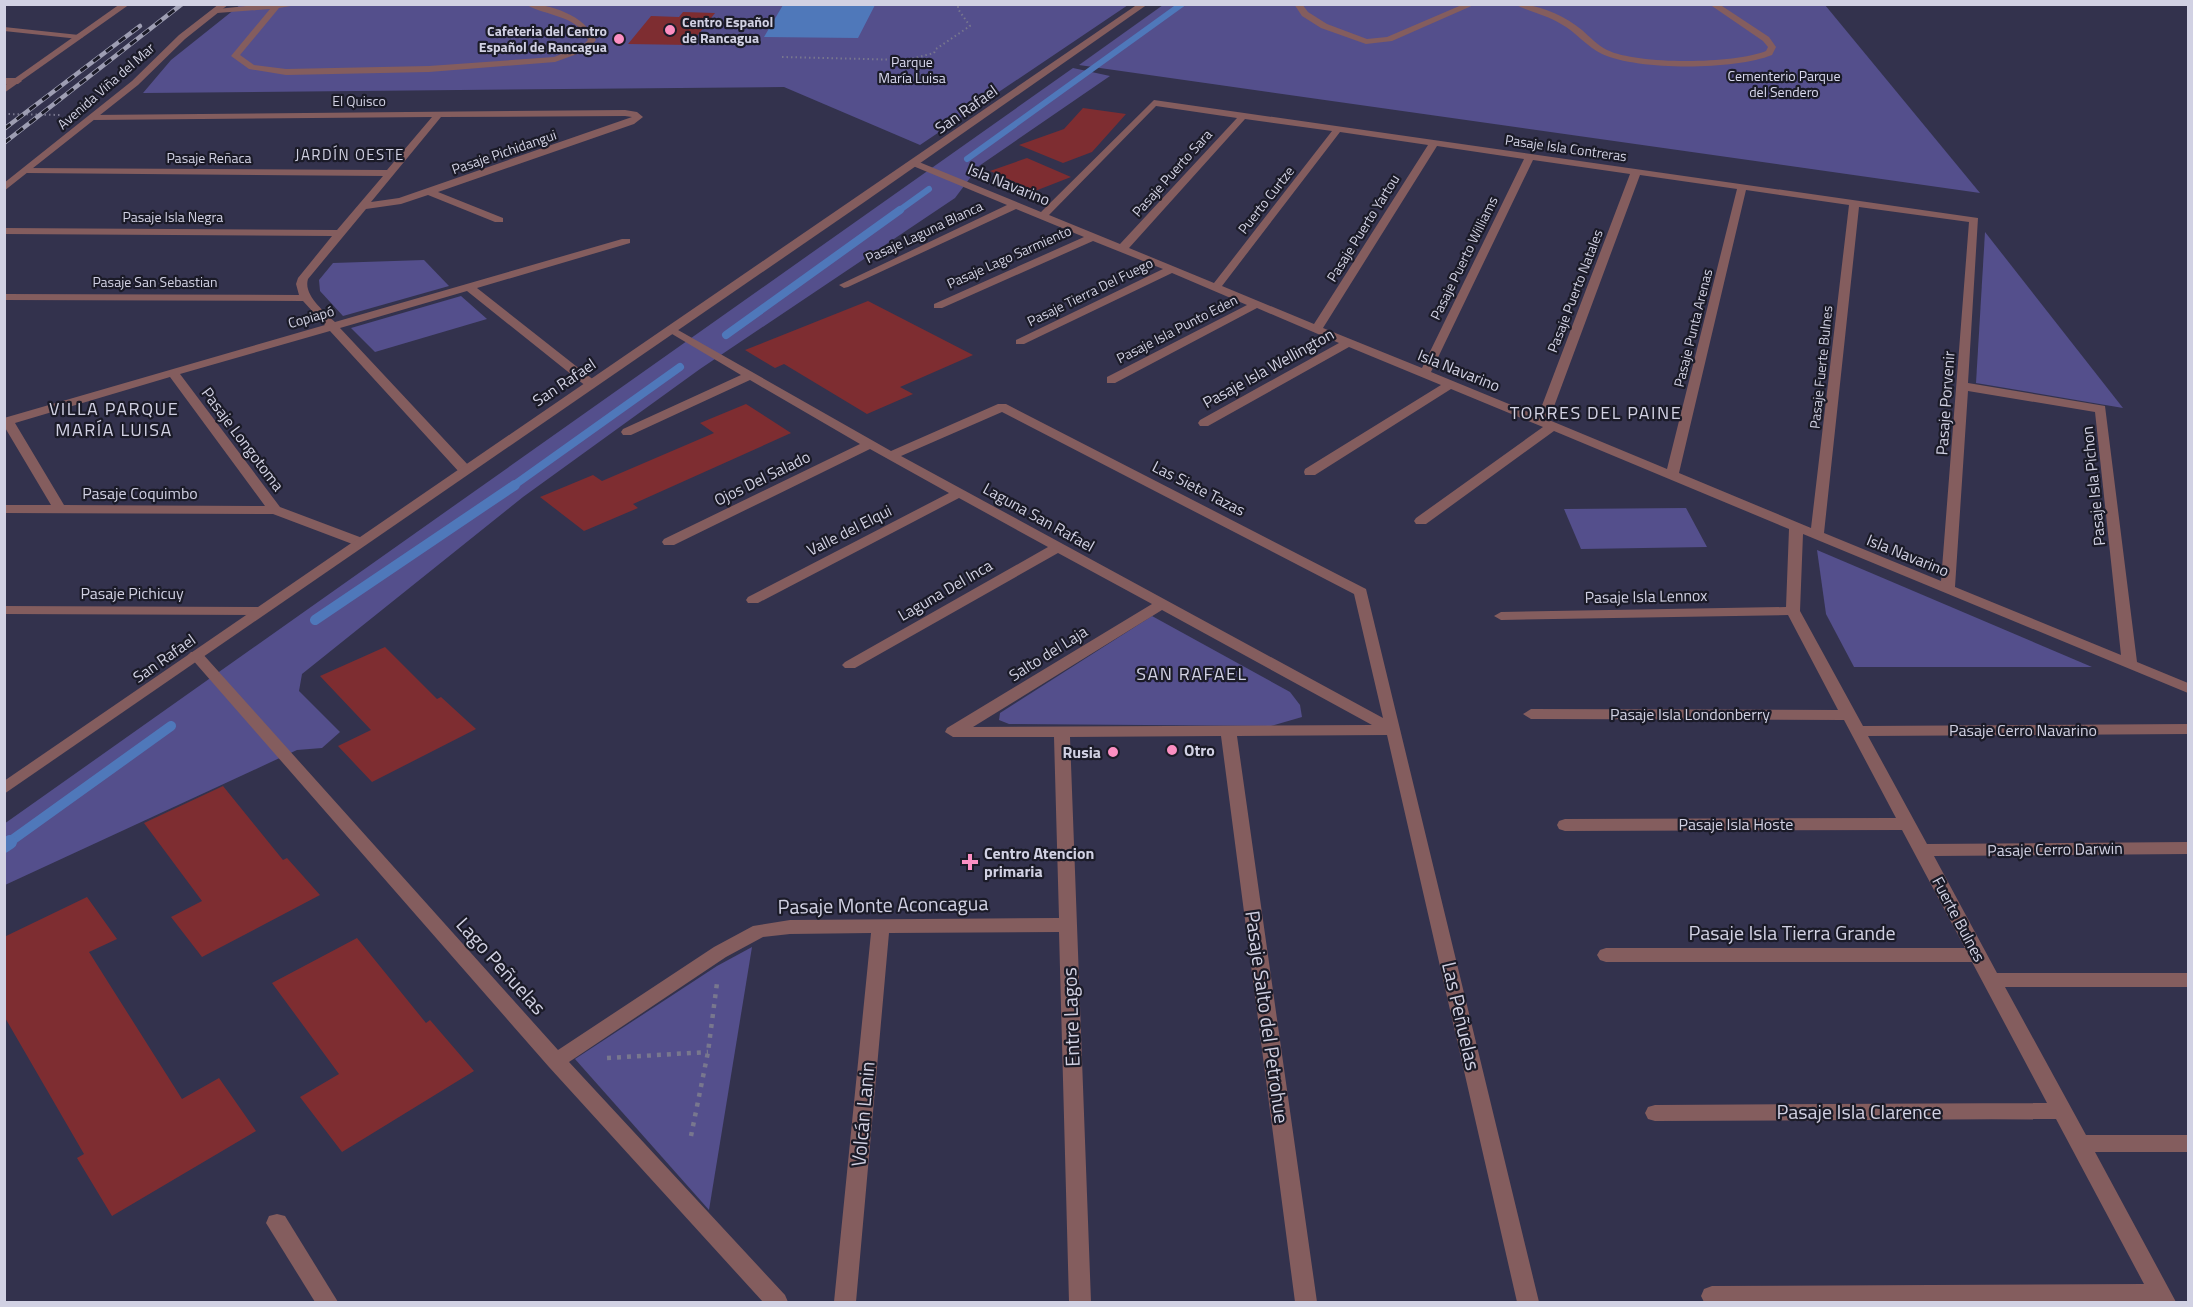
<svg xmlns="http://www.w3.org/2000/svg" width="2193" height="1307" viewBox="0 0 2193 1307" font-family="'Titillium Web',sans-serif">
<style>
.green{fill:#544f8c}
.water{fill:#4f78ba}
.lines{fill:none;stroke-linecap:round;stroke-linejoin:round}
.stream-far3{stroke:#4f78ba;stroke-width:6}
.stream-far2{stroke:#4f78ba;stroke-width:8}
.stream-far1{stroke:#4f78ba;stroke-width:10}
.stream{stroke:#4f78ba;stroke-width:14}
.building{fill:#7e2d31}
.path-far1{stroke:#78778e;stroke-width:2;stroke-dasharray:1.5 3;stroke-linecap:butt}
.path{stroke:#78778e;stroke-width:4.5;stroke-dasharray:4 6;stroke-linecap:butt}
.service{fill:#845d5e;fill-rule:evenodd}
.minor{fill:#845d5e;fill-rule:evenodd}
.tertiary{fill:#845d5e;fill-rule:evenodd}
.rail-casing{stroke:#9e9eb3;stroke-width:4.5}
.rail{stroke:#1b1b28;stroke-width:3;stroke-dasharray:8;stroke-linecap:butt}
.poi-dot{fill:#fc8fc2;stroke:#1b1b28;stroke-width:2}
.labels{text-anchor:middle;stroke-width:4.5;stroke-linejoin:round;paint-order:stroke}
.far-poi-label{font-size:14px;font-weight:bold;fill:#d1d1e3;stroke:#1b1b28;text-anchor:start}
.far-park-label{font-size:14px;fill:#dadaef;stroke:#1b1b28}
.far-street-label{font-size:14px;fill:#d1d1e3;stroke:#1b1b28}
.far-neighbourhood-label{font-size:15px;letter-spacing:1.5px;fill:#d1d1e3;stroke:#1b1b28}
.street-label{font-size:16px;fill:#d1d1e3;stroke:#1b1b28}
.poi-label{font-size:16px;font-weight:bold;fill:#d1d1e3;stroke:#1b1b28;text-anchor:start}
.neighbourhood-label{font-size:18px;letter-spacing:1.5px;fill:#d1d1e3;stroke:#1b1b28}
.near-street-label{font-size:20px;fill:#d1d1e3;stroke:#1b1b28}
</style>
<rect width="100%" height="100%" fill="#33324d"/>
<g class="green">
<polygon points="240,5 1128,5 920,145 784,87 143,93 171,60"/>
<polygon points="1163,5 1825,5 1980,193 1079,65"/>
<polygon points="1073,68 1110,76 979,166 955,198 700,369 523,497 302,674 299,691 340,732 322,748 297,750 5,885 4,824"/>
<polygon points="1985,232 2123,408 1976,383"/>
<polygon points="424,260 449,286 343,316 320,291 319,280 333,263"/>
<polygon points="461,296 487,319 375,352 351,328"/>
<polygon points="1686,508 1707,547 1581,549 1564,509"/>
<polygon points="1817,550 2092,667 1854,667 1826,614"/>
<polygon points="1152,616 1290,692 1300,705 1302,717 1271,726 1009,724 999,720 1000,713"/>
<polygon points="752,947 709,1210 575,1059 717,966"/>
</g>
<polygon class="water" points="783,5 783,4 875,5 858,38 764,37"/>
<g class="lines">
<g class="stream-far3">
<polyline points="967,159 1182,4"/>
<polyline points="897,212 929,189"/>
</g>
<g class="stream-far2">
<polyline points="726,335 900,210"/>
<polyline points="513,486 680,367"/>
</g>
<g class="stream-far1">
<polyline points="315,620 515,485"/>
<polyline points="8,843 171,726"/>
</g>
<polyline class="stream" points="4,846 10,842"/>
</g>
<g class="building">
<polygon points="683,12 715,13 690,45 628,44 651,16 679,17"/>
<polygon points="1083,108 1126,114 1092,152 1063,163 1019,145 1064,129"/>
<polygon points="1027,158 1071,177 1035,191 990,171"/>
<polygon points="868,301 973,355 900,387 913,394 867,414 784,364 775,368 745,350"/>
<polygon points="746,404 791,433 633,504 638,508 584,531 540,497 593,475 602,481 714,433 700,423"/>
<polygon points="385,647 437,699 441,697 476,729 372,782 338,746 371,730 320,676"/>
<polygon points="223,786 283,860 287,858 320,895 202,957 171,917 202,901 144,823"/>
<polygon points="87,897 117,939 89,952 182,1099 219,1078 256,1131 112,1216 77,1158 84,1154 4,1016 4,937"/>
<polygon points="357,938 426,1023 430,1020 474,1071 342,1152 300,1097 339,1074 272,983"/>
</g>
<g class="lines">
<g class="path-far1">
<polyline points="782,57 907,60 934,53 936,49 970,26 958,9 958,4"/>
<polyline points="4,114 61,115"/>
</g>
<g class="path">
<polyline points="607,1058 708,1052"/>
<polyline points="691,1136 708,1052 717,983"/>
</g>
<g class="service">
<path d="M 265,4 L 302,4 L 279,8 L 240,55 L 254,65 L 286,69 L 429,66 L 554,57 L 582,46 L 588,40 C 576,14 547,17 525,4 C 551,4 584,15 596,40 L 588,50 L 555,62 L 429,72 L 286,75 L 249,69 L 231,56 L 270,9 L 217,13 L 213,11 L 217,9 Z"/>
<polygon points="1294,4 1302,4 1308,12 1327,24 1367,39 1387,37 1464,4 1476,4 1392,41 1366,44 1321,28 1302,16"/>
<path d="M 1514,4 C 1538,4 1563,15 1582,30 C 1590,37 1597,45 1607,50 C 1638,65 1734,64 1766,51 L 1768,47 L 1763,41 L 1709,4 L 1719,4 L 1769,37 L 1776,47 L 1772,55 C 1735,70 1639,71 1602,54 C 1587,47 1576,32 1561,24 C 1547,15 1529,12 1514,4 Z"/>
<polygon points="4,78 18,78 22,81 18,84 4,84"/>
</g>
<g class="minor">
<polygon points="4,27 79,35 83,37 79,39 4,31"/>
<path d="M 1154,100 L 1978,218 L 1968,383 L 2105,406 L 2137,662 L 2188,683 L 2188,693 L 1803,534 L 1800,611 L 1863,726 L 2188,724 L 2188,734 L 1868,736 L 1927,844 L 2188,842 L 2188,854 L 1934,856 L 1997,973 L 2188,973 L 2188,987 L 2005,987 L 2086,1135 L 2188,1135 L 2188,1152 L 2095,1152 L 2176,1302 L 1704,1302 L 1701,1296 L 1704,1289 L 1712,1286 L 2144,1284 L 2056,1119 L 1655,1121 L 1648,1119 L 1645,1113 L 1648,1107 L 1655,1105 L 2047,1103 L 1972,962 L 1606,962 L 1600,960 L 1597,955 L 1600,950 L 1606,948 L 1965,948 L 1902,830 L 1565,831 L 1559,829 L 1557,825 L 1559,821 L 1565,819 L 1896,818 L 1844,720 L 1531,719 L 1523,714 L 1531,709 L 1838,710 L 1788,615 L 1501,620 L 1494,616 L 1501,612 L 1786,607 L 1789,529 L 1554,431 L 1426,524 L 1416,524 L 1414,521 L 1416,518 L 1543,427 L 1451,389 L 1315,475 L 1305,475 L 1304,472 L 1305,469 L 1441,385 L 1349,347 L 1208,426 L 1200,426 L 1198,423 L 1200,420 L 1339,343 L 1257,308 L 1115,383 L 1107,383 L 1107,377 L 1247,305 L 1172,273 L 1024,344 L 1016,344 L 1016,340 L 1163,269 L 1093,241 L 942,308 L 934,308 L 934,304 L 1084,237 L 1016,209 L 848,287 L 844,288 L 839,285 L 1007,205 L 913,166 L 913,162 L 919,162 L 1041,212 ZM 1156,106 L 1237,118 L 1120,244 L 1049,215 ZM 1245,119 L 1332,131 L 1214,283 L 1129,248 ZM 1340,132 L 1428,145 L 1314,324 L 1222,286 ZM 1437,146 L 1524,159 L 1422,368 L 1323,328 ZM 1533,160 L 1630,174 L 1538,416 L 1431,372 ZM 1640,175 L 1737,189 L 1667,469 L 1549,420 ZM 1746,190 L 1849,205 L 1811,528 L 1679,473 ZM 1859,207 L 1969,222 L 1941,581 L 1824,533 ZM 1968,391 L 2095,412 L 2121,655 L 1955,587 Z"/>
<path d="M 625,110 L 637,112 L 643,117 L 634,124 L 438,192 L 503,218 L 503,222 L 495,222 L 428,195 L 401,204 L 366,209 L 308,279 C 303,295 324,311 335,322 L 622,239 L 630,239 L 630,243 L 477,288 L 595,381 L 595,387 L 587,387 L 467,291 L 340,328 L 470,467 L 471,470 L 470,473 L 460,473 L 330,331 L 180,374 L 280,507 L 365,539 L 367,542 L 365,545 L 355,545 L 273,514 L 4,513 L 4,505 L 51,505 L 4,426 L 4,418 L 325,325 L 303,301 L 4,300 L 4,294 L 299,295 L 296,284 L 298,278 L 332,236 L 4,234 L 4,228 L 337,230 L 383,176 L 27,173 L 24,172 L 24,168 L 387,170 L 432,117 L 93,120 L 88,117 L 90,115 ZM 625,116 L 632,117 L 399,198 L 371,202 L 441,117 ZM 170,377 L 265,506 L 64,505 L 15,423 Z"/>
<path d="M 671,326 L 891,451 L 998,404 L 1006,404 L 1366,589 L 1539,1302 L 1517,1302 L 1387,735 L 1237,736 L 1317,1302 L 1295,1302 L 1221,736 L 1070,737 L 1091,1302 L 1069,1302 L 1059,932 L 889,933 L 856,1302 L 834,1302 L 871,933 L 790,934 L 763,937 L 726,957 L 569,1062 L 785,1295 L 788,1302 L 763,1302 L 549,1067 L 191,658 L 188,655 L 191,652 L 201,652 L 558,1050 L 714,947 L 753,926 L 790,920 L 1059,918 L 1054,737 L 953,737 L 945,732 L 947,728 L 1152,604 L 1058,553 L 855,668 L 845,668 L 842,665 L 845,662 L 1048,547 L 959,498 L 758,603 L 748,603 L 746,600 L 748,597 L 949,493 L 870,449 L 674,545 L 664,545 L 662,542 L 664,539 L 860,444 L 750,380 L 631,435 L 623,435 L 621,432 L 623,429 L 741,375 L 667,331 L 665,329 ZM 1002,412 L 1354,594 L 1383,718 L 901,456 ZM 1162,610 L 1372,725 L 973,727 Z"/>
<polygon points="4,606 259,607 266,611 259,615 4,614"/>
<polygon points="277,1214 285,1216 338,1302 315,1302 266,1223 269,1216"/>
</g>
<g class="tertiary">
<polygon points="120,4 130,4 4,93 4,86"/>
<polygon points="219,4 229,4 185,39 138,85 4,191 4,183 132,81 179,35"/>
<polygon points="1138,4 1148,4 863,203 4,794 4,781"/>
</g>
<defs>
<g id="rail">
<polyline points="4,129 140,26"/>
<polyline points="4,143 182,4"/>
</g>
</defs>
<use href="#rail" class="rail-casing"/>
<use href="#rail" class="rail"/>
</g>
<g class="poi-dot">
<circle cx="670" cy="30" r="6"/>
<circle cx="619" cy="39" r="6"/>
<circle cx="1172" cy="750" r="6"/>
<circle cx="1113" cy="752" r="6"/>
<path d="M967 853h6v6h6v6h-6v6h-6v-6h-6v-6h6z"/>
</g>
<g class="labels">
<g class="far-poi-label">
<text x="682" y="27">Centro Español<tspan x="682" dy="16">de Rancagua</tspan></text>
<text x="607" y="36" text-anchor="end">Cafeteria del Centro<tspan x="607" dy="16">Español de Rancagua</tspan></text>
</g>
<g class="far-park-label">
<text x="912" y="67">Parque<tspan x="912" dy="16">María Luisa</tspan></text>
<text x="1784" y="81">Cementerio Parque<tspan x="1784" dy="16">del Sendero</tspan></text>
</g>
<g class="far-street-label">
<text transform="translate(106 86) rotate(-41)" y="5">Avenida Viña del Mar</text>
<text x="359" y="106">El Quisco</text>
<text transform="translate(1566 148) rotate(8)" y="5">Pasaje Isla Contreras</text>
<text transform="translate(504 152) rotate(-19)" y="5">Pasaje Pichidangui</text>
<text x="209" y="163">Pasaje Reñaca</text>
<text transform="translate(1172 173) rotate(-48)" y="5">Pasaje Puerto Sara</text>
<text transform="translate(1266 200) rotate(-52)" y="5">Puerto Curtze</text>
<text x="173" y="222">Pasaje Isla Negra</text>
<text transform="translate(1363 228) rotate(-58)" y="5">Pasaje Puerto Yartou</text>
<text transform="translate(924 232) rotate(-25)" y="5">Pasaje Laguna Blanca</text>
<text transform="translate(1009 257) rotate(-24)" y="5">Pasaje Lago Sarmiento</text>
<text transform="translate(1464 258) rotate(-64)" y="5">Pasaje Puerto Williams</text>
<text x="155" y="287">Pasaje San Sebastian</text>
<text transform="translate(1575 291) rotate(-69)" y="5">Pasaje Puerto Natales</text>
<text transform="translate(1090 292) rotate(-26)" y="5">Pasaje Tierra Del Fuego</text>
<text transform="translate(311 317) rotate(-16)" y="5">Copiapó</text>
<text transform="translate(1693 328) rotate(-76)" y="5">Pasaje Punta Arenas</text>
<text transform="translate(1177 329) rotate(-27)" y="5">Pasaje Isla Punto Eden</text>
<text transform="translate(1821 367) rotate(-84)" y="5">Pasaje Fuerte Bulnes</text>
</g>
<g class="far-neighbourhood-label">
<text x="350" y="160">JARDÍN OESTE</text>
</g>
<g class="street-label">
<text transform="translate(966 109) rotate(-35)" y="6">San Rafael</text>
<text transform="translate(1009 184) rotate(22)" y="6">Isla Navarino</text>
<text transform="translate(1268 368) rotate(-29)" y="6">Pasaje Isla Wellington</text>
<text transform="translate(1459 370) rotate(22)" y="6">Isla Navarino</text>
<text transform="translate(564 382) rotate(-34)" y="6">San Rafael</text>
<text transform="translate(1945 403) rotate(-86)" y="6">Pasaje Porvenir</text>
<text transform="translate(243 439) rotate(53)" y="6">Pasaje Longotoma</text>
<text transform="translate(762 478) rotate(-26)" y="6">Ojos Del Salado</text>
<text transform="translate(2093 486) rotate(-96)" y="6">Pasaje Isla Pichon</text>
<text transform="translate(1199 488) rotate(27)" y="6">Las Siete Tazas</text>
<text x="140" y="499">Pasaje Coquimbo</text>
<text transform="translate(1039 517) rotate(29)" y="6">Laguna San Rafael</text>
<text transform="translate(849 530) rotate(-27)" y="6">Valle del Elqui</text>
<text transform="translate(1908 555) rotate(22)" y="6">Isla Navarino</text>
<text transform="translate(945 590) rotate(-30)" y="6">Laguna Del Inca</text>
<text x="132" y="599">Pasaje Pichicuy</text>
<text transform="translate(1646 596) rotate(-1)" y="6">Pasaje Isla Lennox</text>
<text transform="translate(1048 653) rotate(-32)" y="6">Salto del Laja</text>
<text transform="translate(164 658) rotate(-35)" y="6">San Rafael</text>
<text x="1690" y="720">Pasaje Isla Londonberry</text>
<text x="2023" y="736">Pasaje Cerro Navarino</text>
<text x="1736" y="830">Pasaje Isla Hoste</text>
<text transform="translate(2055 849) rotate(-1)" y="6">Pasaje Cerro Darwin</text>
<text transform="translate(1959 919) rotate(62)" y="6">Fuerte Bulnes</text>
</g>
<g class="poi-label">
<text x="1184" y="756">Otro</text>
<text x="1101" y="758" text-anchor="end">Rusia</text>
<text x="984" y="859">Centro Atencion<tspan x="984" dy="18">primaria</tspan></text>
</g>
<g class="neighbourhood-label">
<text x="114" y="415">VILLA PARQUE<tspan x="114" dy="21">MARÍA LUISA</tspan></text>
<text x="1596" y="419">TORRES DEL PAINE</text>
<text x="1192" y="680">SAN RAFAEL</text>
</g>
<g class="near-street-label">
<text transform="translate(883 905) rotate(-1)" y="7">Pasaje Monte Aconcagua</text>
<text x="1792" y="940">Pasaje Isla Tierra Grande</text>
<text transform="translate(501 966) rotate(48)" y="7">Lago Peñuelas</text>
<text transform="translate(1461 1016) rotate(77)" y="7">Las Peñuelas</text>
<text transform="translate(1071 1017) rotate(-92)" y="7">Entre Lagos</text>
<text transform="translate(1267 1017) rotate(82)" y="7">Pasaje Salto del Petrohue</text>
<text x="1859" y="1119">Pasaje Isla Clarence</text>
<text transform="translate(863 1114) rotate(-85)" y="7">Volcán Lanin</text>
</g>
</g>
<rect width="2193" height="1307" fill="none" stroke="#d1d1e3" stroke-width="12"/>
</svg>
